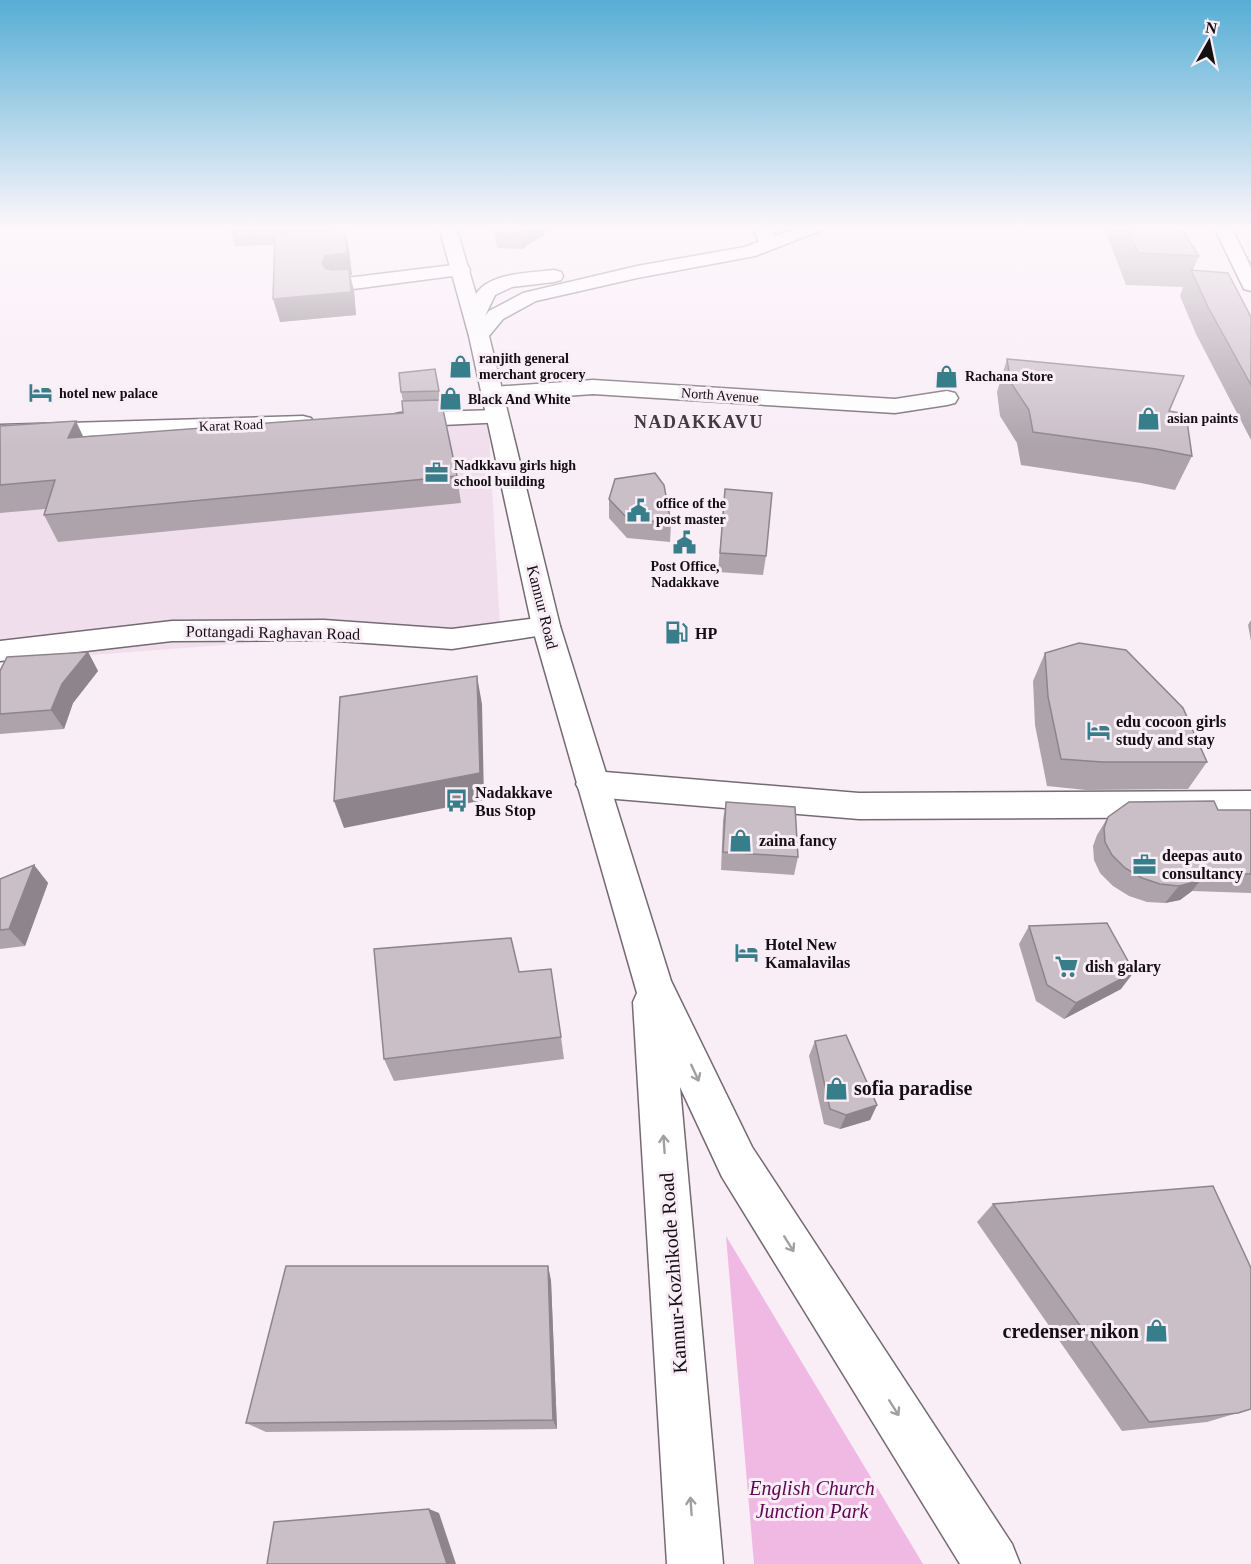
<svg xmlns="http://www.w3.org/2000/svg" width="1251" height="1564" viewBox="0 0 1251 1564" font-family="'Times New Roman',serif">
<style>
.built{fill:#f1deed}
.green{fill:#efb9e3}
.lines{fill:none;stroke-linecap:round;stroke-linejoin:round}
.minor-casing{stroke:#756a72;stroke-width:3}
.major-casing{stroke:#756a72;stroke-width:3}
.minor{fill:#fff;fill-rule:evenodd}
.major{fill:#fff;fill-rule:evenodd}
.wall{fill:#aea3ab}
.shaded-wall{fill:#8d858b}
.building{fill:#cabec7;stroke:#8d858b;stroke-width:1.5}
.oneway{stroke:#a19fa0}
.labels{text-anchor:middle;stroke-width:6;stroke-linejoin:round;paint-order:stroke}
.far-poi-label{font-size:14px;font-weight:bold;fill:#130f12;stroke:#f9edf6;text-anchor:start}
.far-street-label{font-size:14px;fill:#130f12;stroke:#f9edf6}
.street-label{font-size:16px;fill:#130f12;stroke:#f9edf6}
.poi-label{font-size:16px;font-weight:bold;fill:#130f12;stroke:#f9edf6;text-anchor:start}
.far-district-label{font-size:18px;font-weight:bold;letter-spacing:1.5px;fill:#443a41;stroke:#f9edf6}
.near-poi-label{font-size:20px;font-weight:bold;fill:#130f12;stroke:#f9edf6;text-anchor:start}
.near-street-label{font-size:20px;fill:#130f12;stroke:#f9edf6}
.near-park-label{font-size:20px;font-style:italic;fill:#5b0752;stroke:#f9edf6}
</style>
<rect width="100%" height="100%" fill="#f9edf6"/>
<polygon class="built" points="488,418 500,624 0,662 0,448"/>
<polygon class="green" points="726,1236 923,1564 754,1564"/>
<g class="lines">
<defs>
<g id="minor">
<polygon points="761,227 778,227 773,235 782,238 785,242 782,246 776,247 759,242 755,234"/>
<polygon points="461,264 468,266 470,270 468,274 338,291 331,289 329,285 331,281 338,279"/>
<polygon points="593,380 895,399 947,391 955,393 958,398 955,403 947,405 895,413 593,394 492,401 484,399 481,394 484,389 492,387"/>
<polygon points="497,410 505,412 508,417 505,422 400,427 392,425 389,420 392,415 400,413"/>
<polygon points="303,416 311,418 314,423 311,428 0,439 0,425"/>
<polygon points="546,617 556,619 560,626 556,633 452,649 324,640 172,641 0,661 0,641 172,621 324,620 452,629"/>
<polygon points="593,771 859,793 1251,791 1251,817 859,819 593,797 581,793 576,784 581,775"/>
</g>
<g id="major">
<path d="M 439,227 L 456,227 L 476,294 C 490,272 531,273 554,270 L 561,272 L 563,276 L 561,280 L 554,282 L 512,287 L 495,295 L 485,316 L 489,311 L 523,293 L 637,266 L 745,247 L 799,227 L 823,227 L 820,231 L 755,256 L 637,278 L 536,301 L 503,319 L 489,336 L 560,626 L 671,981 L 752,1147 L 1012,1544 L 1020,1564 L 960,1564 L 722,1177 L 680,1087 L 723,1564 L 667,1564 L 633,1002 L 637,993 L 532,626 L 469,336 Z"/>
<polygon points="1214,227 1231,227 1251,267 1251,291 1244,289 1242,285"/>
</g>
</defs>
<use href="#minor" class="minor-casing"/>
<use href="#major" class="major-casing"/>
<use href="#minor" class="minor"/>
<use href="#major" class="major"/>
</g>
<g class="wall">
<polygon points="230,227 304,227 302,232 349,250 352,275 350,275 354,291 356,315 280,322 274,245 235,246"/>
<polygon points="496,227 555,227 522,249 497,248 495,233"/>
<polygon points="1104,227 1180,227 1199,256 1193,270 1251,317 1251,440 1196,334 1180,296 1183,287 1126,285"/>
<polygon points="1007,359 1169,411 1192,456 1175,490 1141,483 1021,465 1017,443 1000,416 997,392"/>
<polygon points="439,391 457,476 461,503 58,542 44,515 45,509 0,513 0,426 83,437 403,413 403,401 401,392"/>
<polygon points="725,489 766,556 763,575 718,572"/>
<polygon points="609,499 671,523 670,542 627,538 609,518"/>
<polygon points="1251,620 1251,641 1248,625"/>
<polygon points="88,652 98,671 73,703 64,729 0,734 0,671"/>
<polygon points="1045,653 1207,762 1188,789 1086,790 1047,786 1035,725 1033,681"/>
<polygon points="726,802 798,857 794,875 721,870 723,820"/>
<polygon points="1218,810 1251,810 1251,893 1192,891 1180,900 1165,903 1147,902 1129,896 1113,886 1100,873 1094,860 1093,846 1097,835 1108,817"/>
<polygon points="34,865 48,883 25,946 0,949 0,879"/>
<polygon points="1029,926 1121,989 1064,1019 1036,1001 1019,944"/>
<polygon points="561,1037 564,1059 394,1081 384,1059"/>
<polygon points="815,1041 877,1105 870,1120 840,1129 824,1124 809,1056"/>
<polygon points="993,1204 1251,1409 1207,1422 1122,1431 977,1222"/>
<polygon points="548,1266 551,1281 557,1429 266,1432 246,1423"/>
</g>
<g class="shaded-wall">
<polygon points="291,227 304,227 295,244"/>
<polygon points="531,227 555,227 522,249 521,234"/>
<polygon points="345,228 349,250 352,275 350,275 354,291 356,315 280,322 273,299 330,279 322,263 325,256"/>
<polygon points="76,421 88,447 68,438"/>
<polygon points="88,652 98,671 73,703 64,729 51,710 62,684"/>
<polygon points="477,676 482,704 484,800 344,828 334,801"/>
<polygon points="34,865 48,883 25,946 9,929"/>
<polygon points="1206,873 1192,891 1180,900 1165,903 1179,886"/>
<polygon points="1134,972 1121,989 1064,1019 1076,1003"/>
<polygon points="877,1105 870,1120 840,1129 846,1115"/>
<polygon points="548,1266 551,1281 557,1429 553,1420"/>
<polygon points="429,1509 439,1513 456,1564 447,1564"/>
</g>
<g class="building">
<polygon points="496,227 531,227 521,234 495,233"/>
<polygon points="1127,227 1180,227 1199,256 1138,253"/>
<polygon points="345,228 347,253 325,256 322,263 325,268 332,270 349,269 351,292 273,299 275,234"/>
<polygon points="1191,270 1228,273 1251,317 1251,385 1208,307"/>
<polygon points="1007,359 1184,376 1169,411 1186,414 1192,456 1156,449 1033,432 1029,410 1011,383"/>
<polygon points="435,369 439,391 401,392 399,373"/>
<polygon points="441,400 457,476 44,515 55,480 0,485 0,426 76,421 68,438 403,413 402,401"/>
<polygon points="655,473 664,485 671,523 628,519 609,499 615,479"/>
<polygon points="725,489 772,493 766,556 720,553"/>
<polygon points="1079,643 1126,650 1183,708 1207,762 1102,762 1061,759 1048,697 1045,653"/>
<polygon points="88,652 62,684 51,710 0,714 0,671 7,657"/>
<polygon points="477,676 480,773 334,801 340,697"/>
<polygon points="1214,801 1218,810 1251,810 1251,874 1206,873 1194,882 1179,886 1160,884 1142,878 1125,868 1112,855 1105,842 1104,828 1108,817 1129,802"/>
<polygon points="726,802 795,807 798,857 723,852"/>
<polygon points="34,865 9,929 0,930 0,879"/>
<polygon points="1107,923 1134,972 1076,1003 1047,985 1029,926"/>
<polygon points="511,938 519,972 551,969 561,1037 384,1059 374,949"/>
<polygon points="846,1035 877,1105 846,1115 830,1109 815,1041"/>
<polygon points="1213,1186 1251,1268 1251,1409 1238,1413 1149,1422 993,1204"/>
<polygon points="286,1266 548,1266 553,1420 246,1423"/>
<polygon points="429,1509 447,1564 267,1564 274,1522"/>
</g>
<defs><path id="oneway-shaft" d="M-6 0H5M1.5-3L5.5 0L1.5 3" fill="none" stroke-width="1.6" stroke-linecap="round" stroke-linejoin="round" transform="scale(1.5)"/></defs>
<g class="oneway">
<use href="#oneway-shaft" transform="translate(695 1073) rotate(65)"/>
<use href="#oneway-shaft" transform="translate(664 1144) rotate(-94)"/>
<use href="#oneway-shaft" transform="translate(789 1244) rotate(58)"/>
<use href="#oneway-shaft" transform="translate(894 1408) rotate(58)"/>
<use href="#oneway-shaft" transform="translate(691 1506) rotate(-94)"/>
</g>
<linearGradient id="sky" x2="0" y2="1"><stop stop-color="#56aed5"/><stop offset="0.51" stop-color="#fcf7fb"/><stop offset="1" stop-color="#fcf7fb" stop-opacity="0"/></linearGradient>
<rect width="1251" height="446" fill="url(#sky)"/>
<defs>
<symbol id="shop-bare" viewBox="-9 -9 18 18"><path d="M-5-2.5h2.3a2.7 3.5 0 0 1 5.4 0H5L5.5 6h-11ZM-1.5-2.5h3a1.5 2.3 0 0 0-3 0Z" fill="#387e8a" stroke="#f9edf6" stroke-width="2.5" paint-order="stroke"/></symbol>
<symbol id="hotel-bare" viewBox="-9 -9 18 18"><path d="M-6-4.5h1.5V1H6V5H4.5V3h-9V5H-6ZM-4 0a1.8 1.8 0 1 1 3.6 0ZM.5 0V-2.5h3Q6-2.5 6 0Z" fill="#387e8a" stroke="#f9edf6" stroke-width="2.5" paint-order="stroke"/></symbol>
<symbol id="office-bare" viewBox="-9 -9 18 18"><path d="M-6-3h4V-5.5h4V-3h4V5H-6ZM-1-4.5V-3h2v-1.5ZM-6 0V1H6V0Z" fill="#387e8a" stroke="#f9edf6" stroke-width="2.5" paint-order="stroke"/></symbol>
<symbol id="civic-bare" viewBox="-9 -9 18 18"><path d="M-.6-6.5H3V-4.5H.6V-3L4-1V1h2V6H-6V1h2V-1L-.6-3ZM-1.2 2.5V6h2.4V2.5Z" fill="#387e8a" stroke="#f9edf6" stroke-width="2.5" paint-order="stroke"/></symbol>
<symbol id="fuel-bare" viewBox="-9 -9 18 18"><path d="M-5.5-6h7V0h2V4h1.3V-2.5L3-4.5l.8-.8L6-3V5H2.5V1h-1V6h-7ZM-4.2-4.7v3.2H.2V-4.7Z" fill="#387e8a" stroke="#f9edf6" stroke-width="2.5" paint-order="stroke"/></symbol>
<symbol id="bus-bare" viewBox="-9 -9 18 18"><path d="M-5-6H5V4H4V6H2V4H-2V6H-4V4H-5ZM-3.5-4V0h7V-4ZM-3.5 1.2v1.5H-2V1.2ZM2 1.2v1.5H3.5V1.2Z" fill="#387e8a" stroke="#f9edf6" stroke-width="2.5" paint-order="stroke"/></symbol>
<symbol id="supermarket-bare" viewBox="-9 -9 18 18"><path d="M-6-5.5h2.5l.6 2H6L4.5 2H-2.5L-4.4-4H-6ZM-1.5 3.2a1.3 1.3 0 1 0 .1 0ZM3 3.2a1.3 1.3 0 1 0 .1 0Z" fill="#387e8a" stroke="#f9edf6" stroke-width="2.5" paint-order="stroke"/></symbol>
</defs>
<g fill-rule="evenodd">
<use href="#shop-bare" x="444" y="350" width="33" height="33"/>
<use href="#shop-bare" x="930" y="360" width="33" height="33"/>
<use href="#hotel-bare" x="24" y="376" width="33" height="33"/>
<use href="#shop-bare" x="434" y="382" width="33" height="33"/>
<use href="#shop-bare" x="1132" y="402" width="33" height="33"/>
<use href="#office-bare" x="420" y="456" width="33" height="33"/>
<use href="#civic-bare" x="622" y="494" width="33" height="33"/>
<use href="#civic-bare" x="668" y="526" width="33" height="33"/>
<use href="#fuel-bare" x="660" y="616" width="33" height="33"/>
<use href="#hotel-bare" x="1082" y="714" width="33" height="33"/>
<use href="#bus-bare" x="440" y="784" width="33" height="33"/>
<use href="#shop-bare" x="724" y="824" width="33" height="33"/>
<use href="#office-bare" x="1128" y="848" width="33" height="33"/>
<use href="#hotel-bare" x="730" y="936" width="33" height="33"/>
<use href="#supermarket-bare" x="1050" y="950" width="33" height="33"/>
<use href="#shop-bare" x="820" y="1072" width="33" height="33"/>
<use href="#shop-bare" x="1140" y="1314" width="33" height="33"/>
</g>
<g class="labels">
<g class="far-poi-label">
<text x="479" y="363">ranjith general<tspan x="479" dy="16">merchant grocery</tspan></text>
<text x="965" y="381">Rachana Store</text>
<text x="59" y="398">hotel new palace</text>
<text x="468" y="404">Black And White</text>
<text x="1167" y="423">asian paints</text>
<text x="454" y="470">Nadkkavu girls high<tspan x="454" dy="16">school building</tspan></text>
<text x="656" y="508">office of the<tspan x="656" dy="16">post master</tspan></text>
<text x="685" y="571" text-anchor="middle">Post Office,<tspan x="685" dy="16">Nadakkave</tspan></text>
</g>
<g class="far-street-label">
<text transform="translate(720 395) rotate(4)" y="5">North Avenue</text>
<text transform="translate(231 425) rotate(-2)" y="5">Karat Road</text>
</g>
<g class="street-label">
<text transform="translate(543 607) rotate(76)" y="6">Kannur Road</text>
<text transform="translate(273 632) rotate(1)" y="6">Pottangadi Raghavan Road</text>
</g>
<g class="poi-label">
<text x="695" y="639">HP</text>
<text x="1116" y="727">edu cocoon girls<tspan x="1116" dy="18">study and stay</tspan></text>
<text x="475" y="798">Nadakkave<tspan x="475" dy="18">Bus Stop</tspan></text>
<text x="759" y="846">zaina fancy</text>
<text x="1162" y="861">deepas auto<tspan x="1162" dy="18">consultancy</tspan></text>
<text x="765" y="950">Hotel New<tspan x="765" dy="18">Kamalavilas</tspan></text>
<text x="1085" y="972">dish galary</text>
</g>
<g class="far-district-label">
<text x="699" y="428">NADAKKAVU</text>
</g>
<g class="near-poi-label">
<text x="854" y="1095">sofia paradise</text>
<text x="1139" y="1338" text-anchor="end">credenser nikon</text>
</g>
<g class="near-street-label">
<text transform="translate(673 1273) rotate(-94)" y="7">Kannur-Kozhikode Road</text>
</g>
<g class="near-park-label">
<text x="812" y="1495">English Church<tspan x="812" dy="23">Junction Park</tspan></text>
</g>
</g>
<g transform="translate(1209 42) rotate(9)" stroke="#f9edf6" stroke-width="4.5" paint-order="stroke">
<path d="M0-4.5L10 22L0 15L-10 22Z" fill="#130f12"/>
<text y="-9" font-size="16" font-weight="bold" text-anchor="middle" fill="#130f12">N</text>
</g>
</svg>
